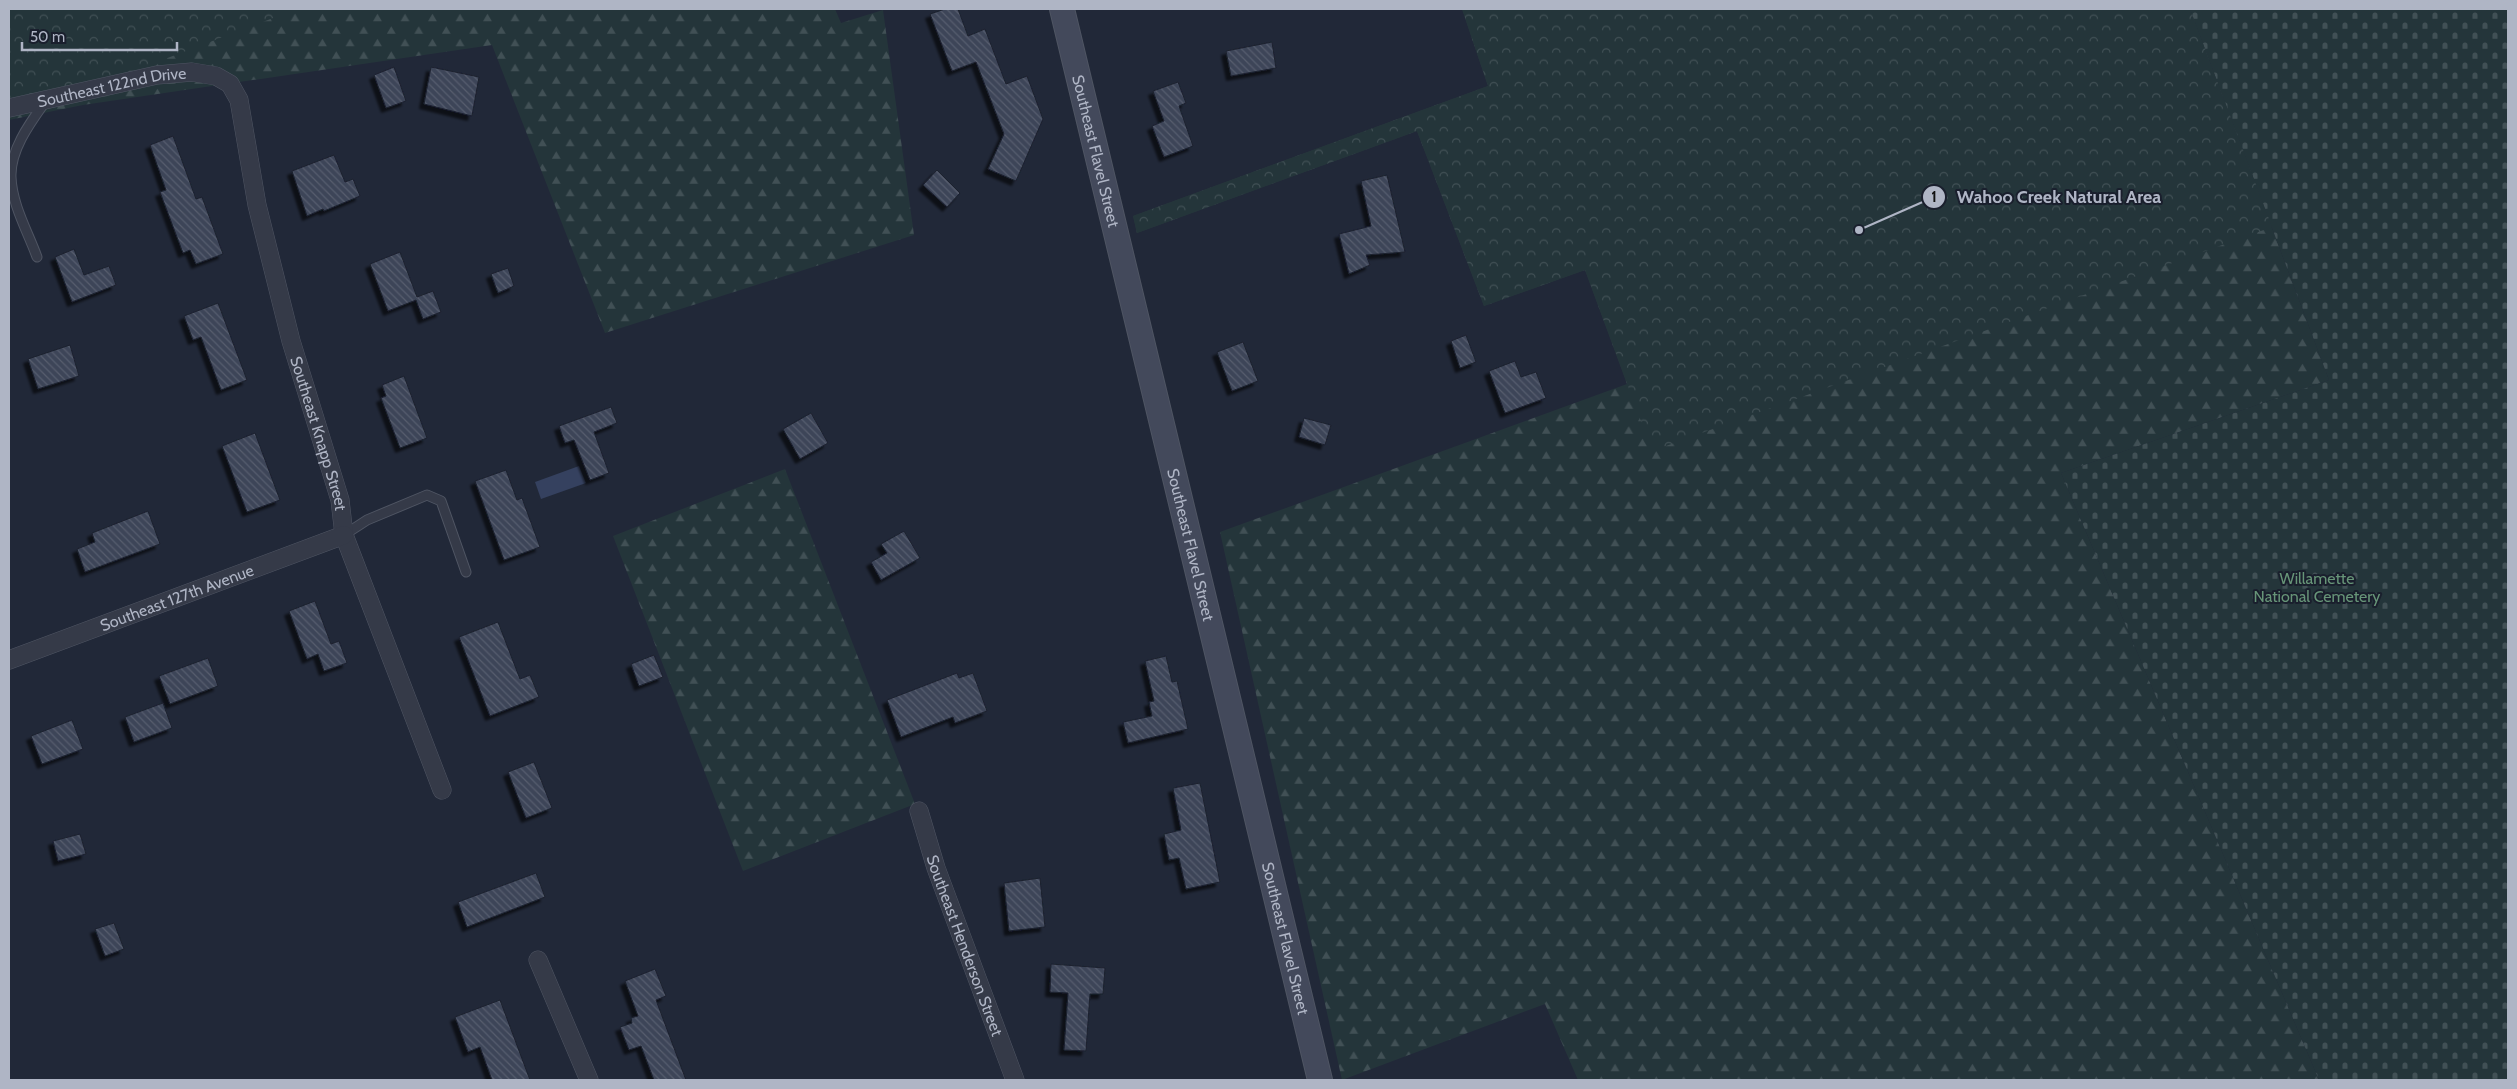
<svg xmlns="http://www.w3.org/2000/svg" width="2517" height="1089" viewBox="0 0 2517 1089" font-family="Cabin,sans-serif">
<style>
.forest{fill:url(#forest-firs)}
.cemetery{fill:url(#cemetery-stones)}
.park{fill:url(#park-crowns)}
.water{fill:#35415f}
.building{fill:url(#building-back-hatch);stroke:#1c212f;filter:url(#shadow)}
.lines{fill:none;stroke-linecap:round;stroke-linejoin:round}
.lane-casing{stroke:#4f5563;stroke-width:11}
.street-casing{stroke:#4f5563;stroke-width:19}
.secondary-casing{stroke:#4f5563;stroke-width:26}
.lane{stroke:#353a48;stroke-width:9}
.street{stroke:#353a48;stroke-width:18}
.secondary{stroke:#43495b;stroke-width:24}
.labels{text-anchor:middle;stroke-width:4;stroke-linejoin:round;paint-order:stroke}
.street-label{font-size:16px;fill:#afb5c5;stroke:#1a1f2d}
.park-label{font-size:16px;fill:#679578;stroke:#1a1f2d}
.leader{fill:none;stroke:#afb5c5;stroke-width:2}
.callout-dot{fill:#afb5c5;stroke:#1a1f2d;stroke-width:2}
.mark-label{font-size:15px;text-anchor:middle;font-weight:bold;fill:#111}
.callout-label{font-size:18px;text-anchor:middle;font-weight:bold;fill:#afb5c5;stroke:#1a1f2d;stroke-width:4;stroke-linejoin:round;paint-order:stroke}
</style>
<defs>
<pattern id="forest-firs" width="22" height="20" patternUnits="userSpaceOnUse" patternTransform="scale(1.25)"><rect width="22" height="20" fill="#24353a"/><path d="M5 1l3.5 6h-7zM16 11l3.5 6h-7z" fill="#415055"/></pattern>
<pattern id="cemetery-stones" width="16" height="16" patternUnits="userSpaceOnUse" patternTransform="scale(1.25)"><rect width="16" height="16" fill="#24353a"/><path d="M2 7V4a2 2 0 0 1 4 0v3zM10 15v-3a2 2 0 0 1 4 0v3z" fill="#415055"/></pattern>
<pattern id="park-crowns" width="20" height="18" patternUnits="userSpaceOnUse" patternTransform="scale(1.25)"><rect width="20" height="18" fill="#24353a"/><path d="M2 6a3 3 0 1 1 6 0M12 15a3 3 0 1 1 6 0" fill="none" stroke="#415055"/></pattern>
<pattern id="building-back-hatch" width="6" height="6" patternUnits="userSpaceOnUse" patternTransform="scale(1.25)"><rect width="6" height="6" fill="#3d4558"/><path d="M-1 5l2 2M0 0l6 6M5-1l2 2" fill="none" stroke="#565e6e"/></pattern>
<filter id="shadow"><feDropShadow dx="-4.5" dy="4.5" stdDeviation="1" flood-color="#0009"/></filter>
</defs>
<rect width="100%" height="100%" fill="#212838"/>
<g class="forest">
<polygon points="9,9 835,9 841,23 883,10 914,235 605,333 492,45 83,105 9,120"/>
<polygon points="1462,9 2190,9 2329,380 2061,473 2319,1080 1578,1080 1545,1004 1342,1080 1220,532 1627,384 1585,270 1484,306 1417,131 1137,233 1133,216 1488,86"/>
<polygon points="785,469 915,804 743,871 613,536"/>
</g>
<polygon class="cemetery" points="2190,9 2508,9 2508,1080 2319,1080 2061,473 2329,380"/>
<g class="park">
<polygon points="9,9 297,9 9,118"/>
<polygon points="1462,9 2190,9 2272,227 1652,451 1585,270 1484,306 1417,131 1137,233 1133,216 1488,86"/>
</g>
<polygon class="water" points="579,466 586,483 541,499 535,482"/>
<g class="building">
<polygon points="945,9 958,9 968,36 985,29 1006,84 1027,76 1043,119 1016,181 988,169 1004,134 976,62 952,71 930,14"/>
<polygon points="1272,42 1276,68 1231,76 1226,51"/>
<polygon points="394,67 406,101 386,108 374,75"/>
<polygon points="431,67 479,77 472,116 424,104"/>
<polygon points="1178,82 1186,103 1179,106 1193,146 1164,157 1152,126 1164,121 1153,91"/>
<polygon points="173,136 196,199 202,197 223,254 196,264 190,250 183,253 160,192 166,190 150,145"/>
<polygon points="334,155 345,182 353,179 360,196 324,211 323,209 307,216 292,171"/>
<polygon points="937,170 960,193 947,207 923,185"/>
<polygon points="1387,175 1405,252 1366,255 1370,265 1349,274 1339,234 1371,226 1361,181"/>
<polygon points="74,249 84,275 109,266 116,285 72,302 55,257"/>
<polygon points="400,252 417,297 433,291 441,312 423,319 416,300 388,311 370,264"/>
<polygon points="508,268 514,286 498,293 491,274"/>
<polygon points="218,303 247,380 221,390 201,337 193,340 184,316"/>
<polygon points="1466,335 1476,362 1460,368 1451,341"/>
<polygon points="1243,342 1258,381 1232,391 1217,352"/>
<polygon points="70,345 79,376 38,389 28,359"/>
<polygon points="1515,361 1521,377 1536,372 1546,398 1505,413 1489,371"/>
<polygon points="404,376 427,438 400,448 381,398 386,396 382,385"/>
<polygon points="611,407 617,423 594,432 609,473 590,480 574,440 565,443 559,426"/>
<polygon points="811,413 828,443 800,459 783,429"/>
<polygon points="1304,418 1331,425 1325,445 1299,437"/>
<polygon points="255,433 280,500 247,512 222,446"/>
<polygon points="506,470 517,500 522,498 540,547 504,560 475,481"/>
<polygon points="148,511 160,544 85,572 77,549 95,542 92,533"/>
<polygon points="904,531 920,558 881,580 871,562 887,553 881,544"/>
<polygon points="315,601 331,644 339,641 347,663 324,671 318,654 307,659 289,611"/>
<polygon points="498,622 520,679 530,675 539,697 490,716 459,637"/>
<polygon points="654,655 663,677 639,686 631,664"/>
<polygon points="1166,656 1172,682 1177,681 1188,729 1128,743 1123,722 1152,716 1149,702 1154,701 1145,661"/>
<polygon points="208,658 218,686 170,704 159,676"/>
<polygon points="957,673 959,678 973,673 987,711 955,723 953,717 901,737 887,700"/>
<polygon points="163,703 172,728 134,742 125,717"/>
<polygon points="72,720 83,749 42,764 31,736"/>
<polygon points="534,762 552,808 526,818 508,772"/>
<polygon points="1200,783 1220,882 1186,889 1179,858 1169,860 1164,834 1181,830 1173,788"/>
<polygon points="80,834 86,854 58,861 53,841"/>
<polygon points="536,873 545,897 467,927 458,902"/>
<polygon points="1040,878 1045,927 1009,931 1004,883"/>
<polygon points="114,923 124,949 105,956 95,929"/>
<polygon points="1051,964 1105,968 1103,994 1090,994 1086,1051 1064,1050 1068,993 1050,992"/>
<polygon points="655,969 666,996 656,1000 686,1080 654,1080 641,1046 629,1050 620,1027 632,1023 631,1018 638,1016 625,981"/>
<polygon points="500,1000 530,1080 492,1080 480,1047 468,1052 455,1017"/>
</g>
<g class="lines">
<defs>
<g id="lane">
<path d="M 37,257 C 28,232 12,205 11,177 C 10,150 30,123 45,102"/>
<polyline points="344,535 367,520 427,495 441,501 466,572"/>
</g>
<g id="street">
<path id="s1" d="M 9,108 L 157,75 L 192,72 L 216,76 L 230,84 L 239,100 L 257,205 L 291,341 L 340,500 L 344,535 L 442,790"/>
<path id="s2" d="M 9,660 L 344,535"/>
<path id="s3" d="M 919,811 L 936,868 L 1015,1080"/>
<polyline points="538,960 589,1080"/>
</g>
<g id="secondary">
<path id="s4" d="M 1062,9 L 1320,1080"/>
</g>
</defs>
<use href="#lane" class="lane-casing"/>
<use href="#street" class="street-casing"/>
<use href="#secondary" class="secondary-casing"/>
<use href="#lane" class="lane"/>
<use href="#street" class="street"/>
<use href="#secondary" class="secondary"/>
</g>
<g class="labels">
<g class="street-label">
<text dy="6" stroke="none"><textPath href="#s1" startOffset="105">Southeast 122nd Drive</textPath></text>
<text dy="6" stroke="none"><textPath href="#s4" startOffset="146">Southeast Flavel Street</textPath></text>
<text dy="6" stroke="none"><textPath href="#s1" startOffset="589">Southeast Knapp Street</textPath></text>
<text dy="6" stroke="none"><textPath href="#s4" startOffset="551">Southeast Flavel Street</textPath></text>
<text dy="6" stroke="none"><textPath href="#s2" startOffset="179">Southeast 127th Avenue</textPath></text>
<text dy="6" stroke="none"><textPath href="#s4" startOffset="956">Southeast Flavel Street</textPath></text>
<text dy="6" stroke="none"><textPath href="#s3" startOffset="142">Southeast Henderson Street</textPath></text>
</g>
<g class="park-label">
<text x="2317" y="584">Willamette<tspan x="2317" dy="18">National Cemetery</tspan></text>
</g>
</g>
<path class="leader" d="M1859 230L1934 197"/>
<g class="callout-dot">
<circle cx="1859" cy="230" r="5"/>
<circle cx="1934" cy="197" r="12"/>
</g>
<g class="mark-label">
<text x="1934" y="202">1</text>
</g>
<g class="callout-label">
<text x="2059" y="203">Wahoo Creek Natural Area</text>
</g>
<rect width="2517" height="1089" fill="none" stroke="#afb5c5" stroke-width="20"/>
<path d="M22 42v8h155v-8" fill="none" stroke="#afb5c5" stroke-width="2.5"/>
<text x="30" y="42" font-size="15" fill="#afb5c5" stroke="#1a1f2d" stroke-width="4" paint-order="stroke">50 m</text>
</svg>
